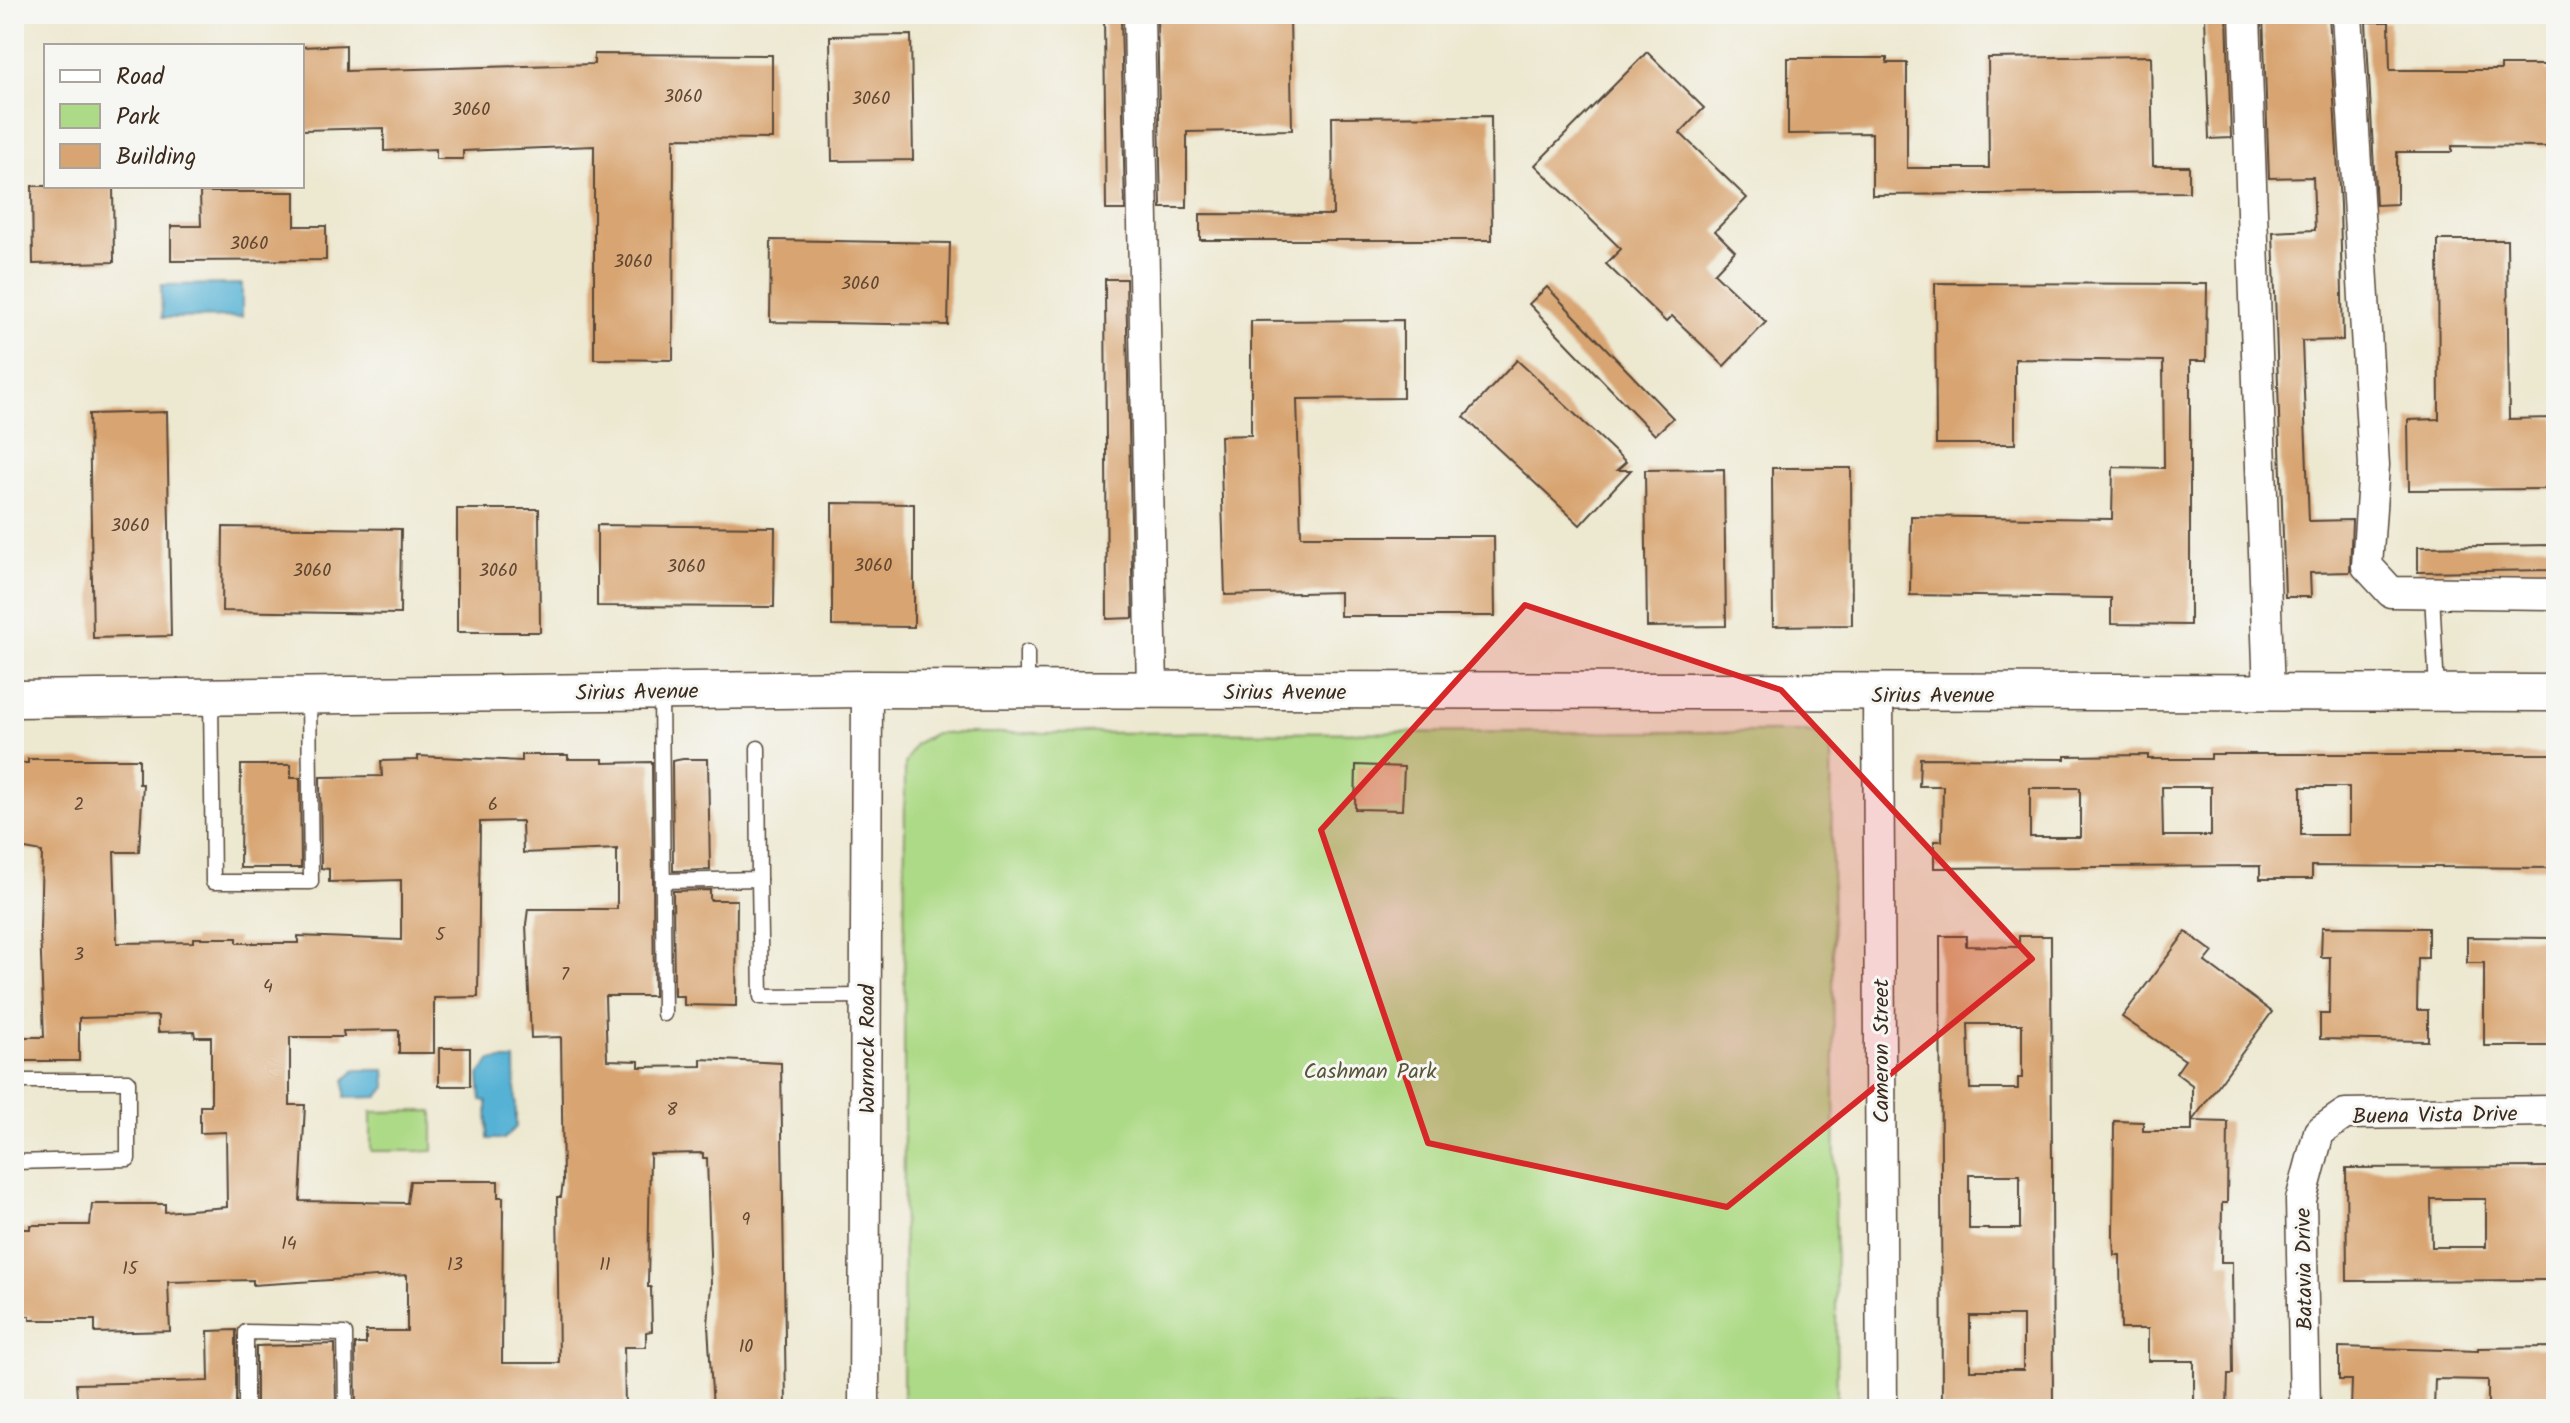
<svg xmlns="http://www.w3.org/2000/svg" width="2570" height="1423" viewBox="0 0 2570 1423" font-family="Kalam,sans-serif">
<style>
.green{fill:#adda86;stroke:#748252;stroke-width:2}
.water{fill:#57b2d5;stroke:#496e7a;stroke-width:2}
.building{fill:#d8a471;fill-rule:evenodd}
.lines{fill:none;stroke-linecap:round;stroke-linejoin:round}
.service-casing{stroke:#564639;stroke-width:17}
.minor-casing{stroke:#564639;stroke-width:33}
.tertiary-casing{stroke:#564639;stroke-width:39}
.service{stroke:#fff;stroke-width:14}
.minor{stroke:#fff;stroke-width:30}
.tertiary{stroke:#fff;stroke-width:36}
.marked{fill:#d62828;fill-opacity:0.2;stroke:#d62828;stroke-width:6;stroke-linejoin:round}
.labels{text-anchor:middle;stroke-width:6;stroke-linejoin:round;paint-order:stroke}
.number-label{font-size:18px;fill:#624833}
.street-label{font-size:22px;fill:#3b2a1e;stroke:#f6f6f2}
.park-label{font-size:22px;fill:#585638;stroke:#f6f6f2}
</style>
<rect width="100%" height="100%" fill="#f6f6f2"/>
<filter id="ink" filterUnits="userSpaceOnUse"><feTurbulence type="fractalNoise" baseFrequency=".0125" numOctaves="2"/><feDisplacementMap in="SourceGraphic" scale="16" xChannelSelector="R" yChannelSelector="G"/><feConvolveMatrix kernelMatrix="1 2 1 2 8 2 1 2 1" color-interpolation-filters="sRGB"/></filter>
<filter id="wash" filterUnits="userSpaceOnUse"><feTurbulence type="fractalNoise" baseFrequency=".006" numOctaves="4" result="noise"/><feDisplacementMap in="SourceGraphic" scale="32" xChannelSelector="R" yChannelSelector="G"/><feGaussianBlur stdDeviation="1.8" result="paint"/><feColorMatrix in="noise" values="0 0 0 0 0 0 0 0 0 0 0 0 0 0 0 0 0 1.4 0 .05"/><feComposite in="paint" operator="in"/></filter>
<g filter="url(#wash)">
<rect width="100%" height="100%" fill="#ede8d0"/>
<g class="green">
<polygon points="1806,732 1821,736 1831,746 1837,1409 903,1409 905,764 915,744 935,733"/>
<polygon points="433,1111 433,1151 371,1151 371,1112"/>
</g>
<g class="water">
<polygon points="242,284 242,317 162,318 161,285"/>
<polygon points="491,1060 515,1060 516,1127 504,1139 488,1139 487,1101 481,1100 479,1075"/>
<polygon points="355,1070 385,1070 386,1087 378,1097 345,1098 345,1080"/>
</g>
<g id="blocks">
<g class="building">
<polygon points="1104,14 1121,14 1125,210 1106,210"/>
<polygon points="1157,14 1290,14 1292,130 1187,132 1187,208 1161,208"/>
<polygon points="2205,14 2227,14 2231,138 2209,139"/>
<polygon points="2263,14 2329,14 2340,205 2343,340 2302,341 2309,521 2352,520 2350,572 2310,573 2311,597 2285,597 2273,232 2315,230 2313,177 2269,178"/>
<polygon points="2366,22 2389,22 2390,70 2501,70 2501,65 2547,65 2547,70 2556,70 2556,147 2452,146 2452,152 2397,152 2397,204 2376,205"/>
<polygon points="911,35 913,160 832,161 830,36"/>
<polygon points="346,45 346,71 594,64 594,54 772,55 772,139 674,138 673,360 594,359 594,146 463,151 463,159 436,159 436,149 384,151 384,128 302,130 302,47"/>
<polygon points="1647,52 1704,108 1680,133 1747,198 1715,231 1735,251 1714,273 1766,322 1724,366 1672,316 1666,322 1606,264 1621,249 1535,165"/>
<polygon points="2151,56 2153,166 2189,166 2189,192 1872,195 1872,133 1788,134 1788,58 1887,58 1887,63 1907,63 1907,168 1989,168 1988,58"/>
<polygon points="1491,116 1492,240 1200,240 1200,214 1333,215 1332,117"/>
<polygon points="32,186 113,186 114,262 33,264"/>
<polygon points="200,192 295,192 295,226 326,226 326,260 171,261 171,226 201,226"/>
<polygon points="771,240 950,243 948,325 770,322"/>
<polygon points="2438,240 2507,240 2509,419 2556,418 2556,489 2409,490 2408,420 2439,419"/>
<polygon points="1105,279 1126,279 1133,618 1107,619"/>
<polygon points="1935,283 2207,284 2206,361 2190,361 2190,625 2111,624 2111,598 1910,595 1911,516 2112,519 2113,467 2164,468 2163,361 2015,359 2015,444 1936,444"/>
<polygon points="1547,287 1673,418 1655,435 1529,304"/>
<polygon points="1403,320 1403,398 1297,399 1301,536 1494,536 1495,616 1340,616 1340,592 1225,595 1220,436 1251,435 1251,321"/>
<polygon points="1517,360 1626,462 1617,470 1631,470 1580,525 1464,417"/>
<polygon points="167,412 171,636 93,638 89,414"/>
<polygon points="1772,468 1851,468 1852,625 1773,626"/>
<polygon points="1724,469 1726,626 1647,627 1645,470"/>
<polygon points="832,503 914,504 914,627 832,626"/>
<polygon points="457,509 539,509 540,632 457,632"/>
<polygon points="597,525 775,527 774,607 597,606"/>
<polygon points="223,527 401,529 400,614 222,611"/>
<polygon points="2556,545 2556,570 2418,572 2418,547"/>
<path d="M 2211,754 L 2556,754 L 2556,868 L 2312,866 L 2312,879 L 2260,879 L 2260,866 L 1934,868 L 1934,841 L 1942,841 L 1943,786 L 1919,786 L 1920,758 L 2065,759 L 2065,756 L 2148,755 L 2148,759 L 2211,759 ZM 2162,787 L 2211,787 L 2211,836 L 2163,836 ZM 2301,787 L 2349,787 L 2349,835 L 2301,835 ZM 2030,788 L 2080,788 L 2080,837 L 2030,837 Z"/>
<path d="M 522,755 L 568,755 L 568,759 L 603,759 L 603,763 L 652,762 L 654,996 L 605,996 L 607,1060 L 639,1061 L 639,1067 L 701,1066 L 701,1059 L 781,1063 L 786,1409 L 713,1409 L 708,1325 L 711,1285 L 707,1158 L 703,1158 L 703,1153 L 650,1154 L 648,1287 L 651,1287 L 652,1331 L 646,1332 L 646,1347 L 624,1347 L 625,1409 L 356,1409 L 355,1344 L 366,1344 L 366,1331 L 407,1331 L 407,1275 L 253,1285 L 253,1280 L 168,1282 L 170,1331 L 95,1333 L 95,1320 L 30,1320 L 30,1316 L 14,1316 L 14,1229 L 30,1229 L 30,1225 L 90,1225 L 92,1204 L 165,1204 L 165,1212 L 227,1207 L 226,1132 L 200,1133 L 200,1106 L 211,1106 L 211,1037 L 195,1037 L 194,1031 L 158,1032 L 158,1016 L 79,1018 L 79,1061 L 14,1061 L 14,1037 L 44,1037 L 40,929 L 42,852 L 14,847 L 14,763 L 28,763 L 28,759 L 139,759 L 139,784 L 143,784 L 139,852 L 114,852 L 117,943 L 193,942 L 193,938 L 237,938 L 237,943 L 298,943 L 298,936 L 401,940 L 401,880 L 329,882 L 329,869 L 321,868 L 320,777 L 382,776 L 381,761 L 418,760 L 418,756 L 522,761 ZM 522,821 L 523,853 L 617,849 L 617,909 L 528,909 L 526,924 L 531,1038 L 561,1037 L 563,1182 L 561,1197 L 557,1197 L 559,1363 L 502,1363 L 503,1197 L 498,1197 L 498,1181 L 410,1181 L 407,1203 L 300,1201 L 305,1105 L 290,1105 L 290,1037 L 344,1037 L 343,1031 L 399,1030 L 399,1053 L 434,1053 L 434,998 L 478,997 L 480,822 Z"/>
<polygon points="683,759 708,759 710,870 673,871 672,761"/>
<polygon points="241,765 291,765 291,778 300,778 301,868 240,868"/>
<polygon points="1356,765 1404,767 1402,810 1355,809"/>
<polygon points="710,890 710,900 737,900 736,1006 684,1005 684,996 674,996 673,891"/>
<polygon points="2322,927 2428,928 2428,958 2418,958 2417,1010 2428,1010 2428,1041 2320,1039 2320,1014 2329,1014 2330,957 2321,957"/>
<polygon points="2186,932 2213,952 2205,962 2272,1012 2192,1121 2192,1085 2176,1073 2185,1060 2122,1017"/>
<path d="M 1940,936 L 1966,936 L 1966,946 L 2019,947 L 2019,936 L 2051,936 L 2053,1409 L 1942,1409 ZM 1968,1024 L 2022,1024 L 2022,1078 L 2018,1078 L 2018,1089 L 1970,1089 ZM 1969,1175 L 2020,1175 L 2020,1229 L 1969,1229 ZM 1970,1316 L 2023,1316 L 2023,1370 L 1970,1370 Z"/>
<polygon points="2467,937 2556,938 2556,1046 2484,1046 2484,963 2467,963"/>
<rect x="439" y="1048" width="31" height="38"/>
<polygon points="2114,1121 2143,1122 2143,1131 2192,1131 2192,1121 2228,1122 2227,1203 2222,1203 2221,1262 2232,1262 2233,1374 2228,1374 2227,1409 2194,1409 2194,1361 2148,1361 2148,1329 2121,1329 2120,1255 2114,1255 2113,1236"/>
<path d="M 2556,1167 L 2556,1280 L 2347,1281 L 2346,1168 ZM 2431,1199 L 2486,1199 L 2486,1247 L 2432,1247 Z"/>
<polygon points="236,1330 236,1409 78,1409 76,1384 209,1381 208,1331"/>
<polygon points="335,1344 336,1409 256,1409 256,1346"/>
<polygon points="2339,1347 2478,1351 2478,1348 2556,1347 2556,1409 2488,1409 2488,1380 2435,1379 2434,1409 2351,1409 2352,1380 2339,1380"/>
</g>
</g>
</g>
<g filter="url(#ink)">
<use href="#blocks" fill-opacity="0" stroke="#564639" stroke-width="2"/>
<g class="lines">
<defs>
<g id="service">
<polyline points="2432,593 2437,692"/>
<polyline points="1027,652 1027,690"/>
<polyline points="661,691 664,1014"/>
<polyline points="211,698 213,882 311,882 309,696"/>
<polyline points="758,748 759,879"/>
<polyline points="663,881 759,879 761,997 866,996"/>
<polyline points="14,1081 128,1081 128,1159 14,1162"/>
<polyline points="246,1409 246,1332 345,1334 346,1409"/>
</g>
<g id="minor">
<polyline points="1139,14 1152,691"/>
<polyline points="2245,14 2269,693"/>
<polyline points="2347,14 2374,465 2367,566 2391,592 2556,594"/>
<polyline points="1878,694 1882,1409"/>
<polyline points="864,1409 867,689"/>
<polyline points="2305,1409 2301,1200 2319,1132 2345,1114 2556,1111"/>
</g>
<polyline id="tertiary" points="14,699 867,689 2556,693"/>
</defs>
<use href="#service" class="service-casing"/>
<use href="#minor" class="minor-casing"/>
<use href="#tertiary" class="tertiary-casing"/>
<use href="#service" class="service"/>
<use href="#minor" class="minor"/>
<use href="#tertiary" class="tertiary"/>
</g>
</g>
<path class="marked" d="M 1525,605 L 1781,690 L 2032,959 L 1727,1207 L 1428,1143 L 1321,830 Z"/>
<g class="labels">
<g class="number-label">
<text x="683" y="102">3060</text>
<text x="871" y="104">3060</text>
<text x="471" y="115">3060</text>
<text x="249" y="249">3060</text>
<text x="633" y="267">3060</text>
<text x="860" y="289">3060</text>
<text x="130" y="531">3060</text>
<text x="873" y="571">3060</text>
<text x="686" y="572">3060</text>
<text x="312" y="576">3060</text>
<text x="498" y="576">3060</text>
<text x="79" y="810">2</text>
<text x="493" y="810">6</text>
<text x="440" y="940">5</text>
<text x="79" y="960">3</text>
<text x="565" y="980">7</text>
<text x="268" y="992">4</text>
<text x="672" y="1115">8</text>
<text x="746" y="1225">9</text>
<text x="289" y="1249">14</text>
<text x="455" y="1270">13</text>
<text x="605" y="1270">11</text>
<text x="130" y="1274">15</text>
<text x="746" y="1352">10</text>
</g>
<g class="street-label">
<text transform="translate(637 691) rotate(-1)" y="8">Sirius Avenue</text>
<text x="1285" y="699">Sirius Avenue</text>
<text x="1933" y="702">Sirius Avenue</text>
<text transform="translate(866 1049) rotate(-90)" y="8">Warnock Road</text>
<text transform="translate(1880 1051) rotate(-90)" y="8">Cameron Street</text>
<text transform="translate(2435 1114) rotate(-1)" y="8">Buena Vista Drive</text>
<text transform="translate(2303 1269) rotate(-91)" y="8">Batavia Drive</text>
</g>
<g class="park-label">
<text x="1370" y="1078">Cashman Park</text>
</g>
</g>
<rect width="2570" height="1423" fill="none" stroke="#f6f6f2" stroke-width="48"/>
<rect x="44" y="44" width="260" height="144" fill="#f6f6f2" stroke="#aba49d" stroke-width="2"/>
<rect x="60" y="70" width="40" height="12" fill="#ffffff" stroke="#aba49d" stroke-width="2"/>
<text x="116" y="84" font-size="24" fill="#3b2a1e">Road</text>
<rect x="60" y="104" width="40" height="24" fill="#adda86" stroke="#aba49d" stroke-width="2"/>
<text x="116" y="124" font-size="24" fill="#3b2a1e">Park</text>
<rect x="60" y="144" width="40" height="24" fill="#d8a471" stroke="#aba49d" stroke-width="2"/>
<text x="116" y="164" font-size="24" fill="#3b2a1e">Building</text>
</svg>
